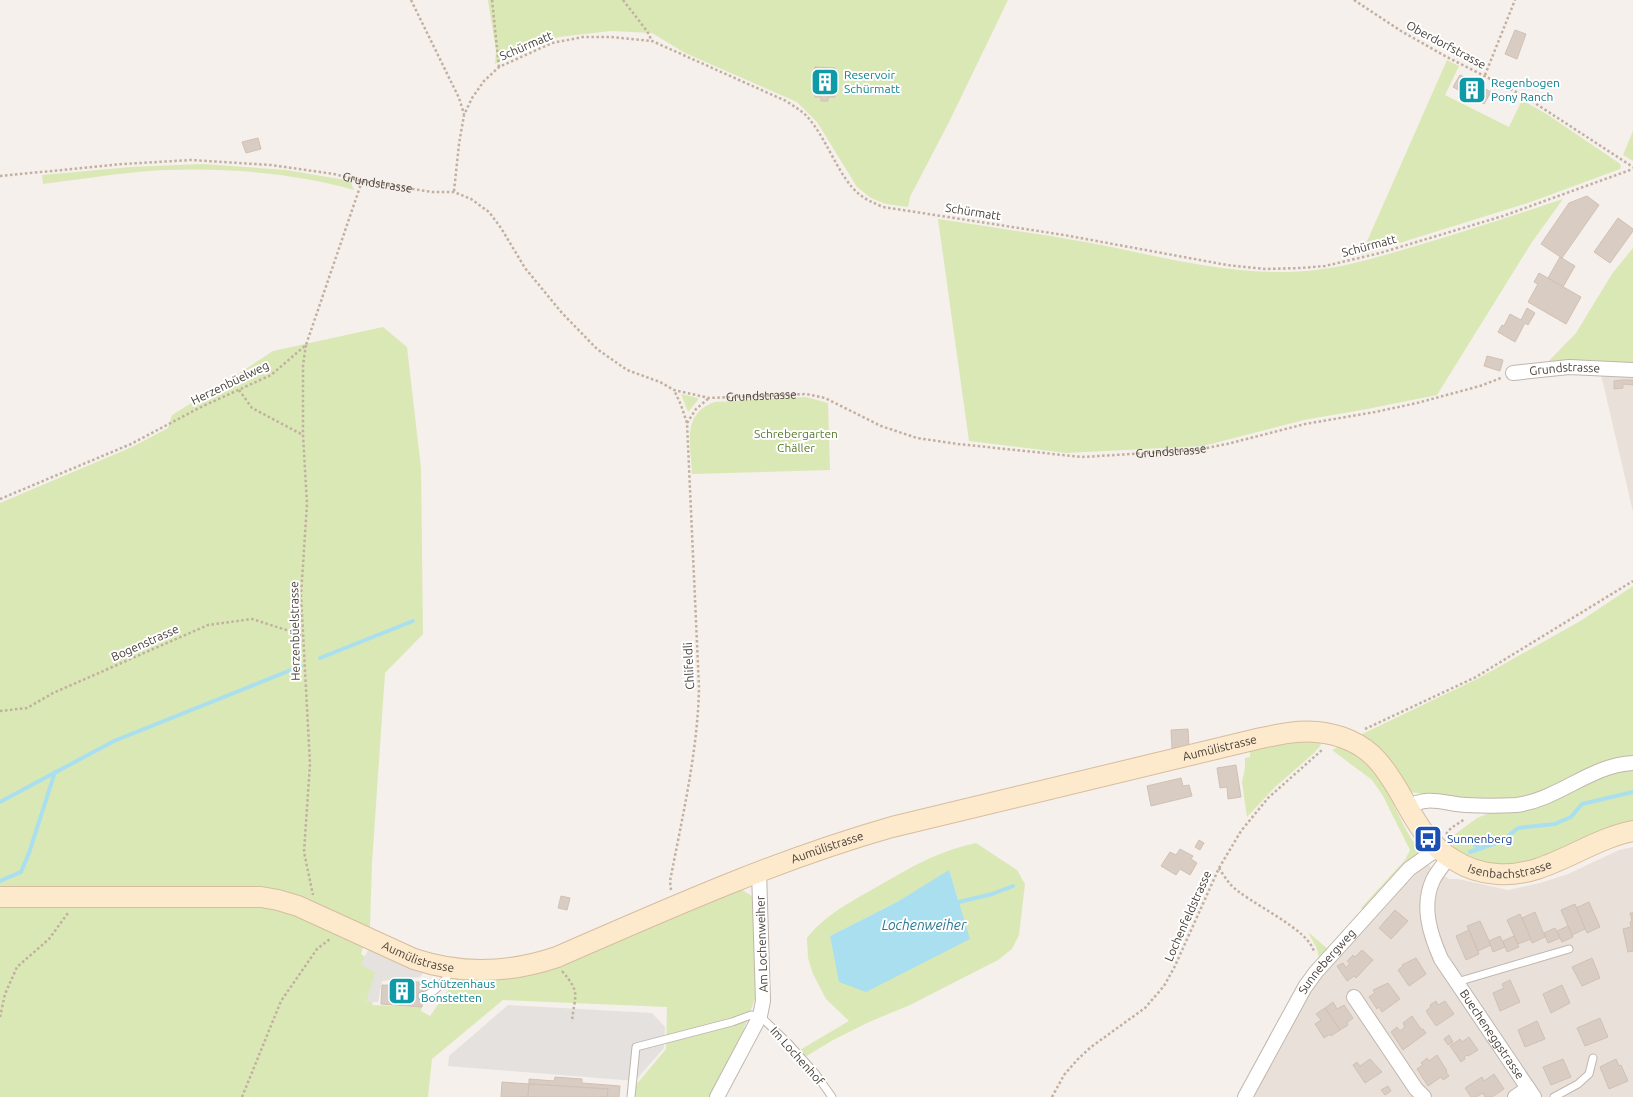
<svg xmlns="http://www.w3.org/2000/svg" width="1633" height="1097" viewBox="0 0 1633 1097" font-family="Ubuntu,sans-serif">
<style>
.residential{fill:#e9e1d9}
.green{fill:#dae8b5;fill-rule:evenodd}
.parking{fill:#e4e1df}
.water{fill:#a9dfef}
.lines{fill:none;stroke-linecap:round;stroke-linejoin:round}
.stream{stroke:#a9dfef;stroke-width:4}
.building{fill:#d9cdc3;stroke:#d1c0b4}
.service-casing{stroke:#c0b6ad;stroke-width:9}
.minor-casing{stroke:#c0b6ad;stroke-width:16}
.secondary-casing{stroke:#d6bd9e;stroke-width:22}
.path{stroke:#c2af9f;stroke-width:2.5;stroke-dasharray:2.5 2.5;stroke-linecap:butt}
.service{stroke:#fff;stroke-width:7}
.minor{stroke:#fff;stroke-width:14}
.secondary{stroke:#fde9cc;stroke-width:20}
.labels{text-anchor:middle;stroke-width:4;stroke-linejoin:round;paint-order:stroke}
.street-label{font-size:12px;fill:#494039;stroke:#fff}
.culture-label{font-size:12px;fill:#0d838f;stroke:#fff;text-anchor:start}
.park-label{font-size:12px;fill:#587a2c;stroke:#fff}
.transit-label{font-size:12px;fill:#164399;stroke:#fff;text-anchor:start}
.water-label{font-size:14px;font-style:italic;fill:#2c7a93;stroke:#fff}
</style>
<rect width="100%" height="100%" fill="#f5f0eb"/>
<g class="residential">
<polygon points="1600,372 1633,373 1633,512 1603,383"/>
<polygon points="1633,847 1633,1097 1248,1097 1313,980 1411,870 1427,864 1449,879 1458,879 1508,890 1540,883 1568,874 1619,850"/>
</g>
<g class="green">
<polygon points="488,0 1008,0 951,118 910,197 908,207 886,204 871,198 857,187 817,122 797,102 685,53 652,33 611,31 559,37 519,51 495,64 496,51"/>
<polygon points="1447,60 1459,66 1445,95 1509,127 1522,100 1548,115 1619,163 1621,166 1620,169 1528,203 1361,255"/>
<polygon points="1633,131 1633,161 1623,155"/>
<path d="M 203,164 L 286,170 L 345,180 L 351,183 L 354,190 C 289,171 206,166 138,172 C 106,175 75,180 43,184 L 42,175 L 131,167 Z"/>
<path d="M 1563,199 L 1532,242 L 1437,395 L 1367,409 L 1304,420 L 1203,446 L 1066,453 L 969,441 L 938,219 C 989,227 1040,234 1091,243 C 1164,257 1241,279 1316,270 C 1351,266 1385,255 1419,245 C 1467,231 1515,215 1563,199 Z"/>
<polygon points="1633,248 1633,367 1545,365 1576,333 1612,274"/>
<polygon points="383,327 407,347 421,468 423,634 385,673 372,863 370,926 361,954 382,968 372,1005 422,1007 421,1011 430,1016 456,979 495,979 739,888 752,896 757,946 756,996 743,1031 711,1097 635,1097 635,1086 666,1049 667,1007 503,1000 432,1059 428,1097 0,1097 0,503 132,447 168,428 172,415 229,380 273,351"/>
<polygon points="681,394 698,398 698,400 688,412"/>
<path d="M 806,397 L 828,403 L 830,470 L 692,474 C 691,445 681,413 715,402 Z"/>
<polygon points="1633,586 1633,823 1542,859 1509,867 1477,862 1465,856 1453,846 1454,835 1477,818 1499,809 1498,799 1468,799 1409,792 1360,735 1479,678 1582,620"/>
<polygon points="1306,740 1319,741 1321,745 1314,753 1274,788 1247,817 1242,782 1245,768 1245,758 1250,757 1250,751 1253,749"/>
<path d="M 1340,746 C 1356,756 1371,765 1381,782 C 1396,804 1403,832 1422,852 L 1408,865 L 1320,963 L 1317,949 L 1308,932 L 1330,951 L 1365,912 L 1361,908 L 1405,860 L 1410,850 L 1383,796 L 1372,780 L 1332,750 Z"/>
<path d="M 976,843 L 1017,870 L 1025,884 L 1019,935 L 1012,949 L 998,960 L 910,1005 L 869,1022 L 833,1040 L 805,1057 L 800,1050 L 849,1021 L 826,999 L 813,974 L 808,958 L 807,938 C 825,915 850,902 875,888 C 910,868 935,852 976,843 ZM 949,871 L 959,902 L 830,936 L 897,902 Z"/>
</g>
<g class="parking">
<polygon points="369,948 424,972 420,977 382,981 378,1002 366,1002 375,973 361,964"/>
<polygon points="508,1005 652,1013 665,1027 664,1048 635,1081 448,1066 449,1056"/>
</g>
<polygon class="water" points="949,870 970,939 866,992 839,982 830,936 897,902"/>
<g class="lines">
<g class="stream">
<polyline points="320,658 413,621"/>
<polyline points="0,802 114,741 301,666"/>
<polyline points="1474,844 1480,849"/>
<polyline points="1470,852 1502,841 1518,828 1555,824 1571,817 1582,804 1633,792"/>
<polyline points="0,881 21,872 29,853 55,772"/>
<polyline points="959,902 992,894 1013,886"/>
</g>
</g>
<g class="building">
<polygon points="1515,30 1526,34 1517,59 1505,54"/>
<polygon points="815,67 835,68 835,97 828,97 828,101 821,101 821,97 815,97"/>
<polygon points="1460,75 1491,92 1484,104 1453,87"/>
<polygon points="258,138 261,149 246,153 242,142"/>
<polygon points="1587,196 1599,205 1562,258 1541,244 1569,203"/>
<polygon points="1618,218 1633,229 1633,231 1610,263 1594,252"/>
<polygon points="1560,257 1575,266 1563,287 1548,278"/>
<polygon points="1539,273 1581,297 1566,324 1528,302 1538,284 1534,282"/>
<polygon points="1527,308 1535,313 1528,325 1525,323 1515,342 1498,332 1502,325 1504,326 1510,314 1521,320"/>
<polygon points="1487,356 1503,360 1500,371 1484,366"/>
<polygon points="1622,380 1633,380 1633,385 1623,384 1623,388 1614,389 1614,381"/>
<polygon points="1188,729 1189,747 1172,748 1171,730"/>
<polygon points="1236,765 1241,797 1228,799 1227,787 1220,788 1217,768"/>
<polygon points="1181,778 1183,786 1189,785 1192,796 1151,806 1147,786"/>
<polygon points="1199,840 1204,843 1200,850 1195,847"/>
<polygon points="1180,849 1193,856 1191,859 1197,863 1190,875 1180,869 1176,875 1161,866 1170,852 1176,855"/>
<polygon points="561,896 570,898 567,910 558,908"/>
<polygon points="1589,902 1600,927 1587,933 1576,908"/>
<polygon points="1575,904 1585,929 1572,935 1561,910"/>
<polygon points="1395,910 1408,921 1391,939 1379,928"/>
<polygon points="1535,912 1545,937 1532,943 1522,918"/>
<polygon points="1630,913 1633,913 1633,951 1628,952 1623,929 1631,927 1630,922 1632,921"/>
<polygon points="1520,914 1531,939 1518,944 1507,920"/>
<polygon points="1480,921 1491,945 1478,951 1467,926"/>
<polygon points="1568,926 1573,937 1562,942 1557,931"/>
<polygon points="1555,928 1560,938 1548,943 1544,933"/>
<polygon points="1469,930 1479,954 1466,960 1456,936"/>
<polygon points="1500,936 1505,947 1493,952 1489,941"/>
<polygon points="1514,936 1519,947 1507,952 1503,941"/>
<polygon points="1362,950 1373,960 1356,978 1354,976 1347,981 1337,966 1343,963 1346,968 1350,963 1347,961 1353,955 1355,957"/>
<polygon points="1416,958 1426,974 1409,986 1398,970 1403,966 1402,965"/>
<polygon points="1592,958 1600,978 1582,986 1572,967"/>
<polygon points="1510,980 1520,1002 1500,1011 1493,993 1504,988 1502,984"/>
<polygon points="411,982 423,982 422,1007 381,1004 382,985 411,986"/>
<polygon points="1388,983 1400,999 1382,1012 1379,1007 1377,1009 1369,997 1375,993 1373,990"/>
<polygon points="1562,985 1570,1003 1551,1013 1543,994"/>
<polygon points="1436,1001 1438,1005 1445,1001 1454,1014 1436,1026 1426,1011 1431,1007 1430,1005"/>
<polygon points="1333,1002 1337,1009 1344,1005 1353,1018 1347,1023 1348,1025 1340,1030 1325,1008"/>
<polygon points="1325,1008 1340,1030 1331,1036 1330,1034 1324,1038 1315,1024 1321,1020 1316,1014"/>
<polygon points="1412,1016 1421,1029 1423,1029 1426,1033 1403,1050 1391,1032 1397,1027 1400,1031 1405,1027 1403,1023"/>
<polygon points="1600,1018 1608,1037 1585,1046 1577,1028"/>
<polygon points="1537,1021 1545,1039 1525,1047 1518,1030"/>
<polygon points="1449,1035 1453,1042 1448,1045 1444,1039"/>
<polygon points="1469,1037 1478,1050 1468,1056 1467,1055 1464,1057 1465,1059 1461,1062 1450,1046 1460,1039 1462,1042"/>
<polygon points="1437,1055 1447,1071 1446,1072 1449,1076 1443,1080 1441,1077 1428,1086 1417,1069 1423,1065 1421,1063 1427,1058 1429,1061"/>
<polygon points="1370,1059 1382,1072 1365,1083 1353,1065 1357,1062 1360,1066"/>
<polygon points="1563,1059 1571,1077 1551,1085 1543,1067"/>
<polygon points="1616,1059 1619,1066 1621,1065 1628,1081 1609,1089 1600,1067"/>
<polygon points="1494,1074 1504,1089 1492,1097 1485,1097 1483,1093 1476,1097 1471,1097 1465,1088 1482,1077 1484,1081"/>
<polygon points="555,1077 582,1079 582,1083 620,1086 619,1097 607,1097 608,1089 529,1084 529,1079 554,1081"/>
<polygon points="502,1082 529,1084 528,1097 501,1097"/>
<polygon points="529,1084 608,1089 607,1097 528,1097"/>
<polygon points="1388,1086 1391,1091 1385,1095 1381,1090"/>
</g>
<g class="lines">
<defs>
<g id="service">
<polyline points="1457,982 1569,949"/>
<path d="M 422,996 C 435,994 445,980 452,970"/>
<polyline points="631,1097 636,1047 732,1022 751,1015 760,1016 789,1044 815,1073 832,1097"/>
<polyline points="1554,1097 1578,1084 1589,1074 1593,1058"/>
</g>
<g id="minor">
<path id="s2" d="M 1513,373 L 1569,367 L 1633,370"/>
<path d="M 1408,808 C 1425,794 1446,804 1466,805 C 1482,806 1500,806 1516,805 C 1558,800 1590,765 1633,763"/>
<path id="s3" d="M 1449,857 C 1444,864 1437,872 1433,880 C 1421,906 1430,934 1441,959 L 1534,1097"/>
<polyline points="1354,997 1416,1089 1424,1097"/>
<polyline points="717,1097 760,1016 763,1001 759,871"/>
<path id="s4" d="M 1245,1097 L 1305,987 L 1316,972 L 1409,869 L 1437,849"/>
<polyline points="1515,1097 1528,1088"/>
</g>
<g id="secondary">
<path id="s5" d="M 0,897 L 261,897 L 278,900 L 298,906 L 414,959 C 462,975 510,973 557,957 C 667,909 776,860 892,827 L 1257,739 C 1276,735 1297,730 1317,732 C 1339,734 1362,743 1377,760 C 1407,793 1413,836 1454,860 C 1468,869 1481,873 1497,874 C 1546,878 1586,840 1633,831"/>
</g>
</defs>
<use href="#service" class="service-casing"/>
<use href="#minor" class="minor-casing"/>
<use href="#secondary" class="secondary-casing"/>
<g class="path">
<polyline points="411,0 459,98 464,114"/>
<polyline points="492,0 499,67"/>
<polyline points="623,0 647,31 652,41"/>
<polyline points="1354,0 1401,31 1445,56 1524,96 1633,167"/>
<polyline points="1485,75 1515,0"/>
<path id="s1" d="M 0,176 L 123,164 L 191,160 L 271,165 L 334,174 L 362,181 L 432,192 L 454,192 L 471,199 L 489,212 L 501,228 L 525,268 L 562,313 L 597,349 L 627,370 L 660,382 L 674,390 L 709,398 L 806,394 L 825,398 L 881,426 L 917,438 L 958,444 L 1082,457 L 1196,450 L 1227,444 L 1305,424 L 1375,412 L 1417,403 L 1480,386 L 1501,378"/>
<path d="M 454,191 L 459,144 L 464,115 L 472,98 L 484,81 L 499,67 L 552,43 L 583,37 L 611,37 L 652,41 L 786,101 C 795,107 804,112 810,120 C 827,140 840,179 859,194 C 866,200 874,203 883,207 L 1064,235 L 1227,265 L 1266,269 L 1301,268 L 1325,266 L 1380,253 L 1503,216 L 1633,169"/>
<polyline points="306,345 303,365 303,435 307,504 301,595 310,764 304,852 313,895"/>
<polyline points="239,390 252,408 303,435"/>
<polyline points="687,423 696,409 709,398"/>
<polyline points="0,499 131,444 199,408 271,375 306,345 362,181"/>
<polyline points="0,711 27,708 53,693 208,625 252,619 302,635"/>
<polyline points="1365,729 1476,677 1633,581"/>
<polyline points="1446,834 1451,828 1465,819"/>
<path d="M 1219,868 C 1222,873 1226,879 1230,884 C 1246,902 1312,930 1314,953"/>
<path d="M 671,890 L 670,881 C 682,819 698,750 699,687 L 687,423 L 681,405 L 674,390"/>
<path d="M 562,971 C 582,994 574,995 572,1022"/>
<polyline points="0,1017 5,994 17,967 49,939 68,913"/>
<polyline points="242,1097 281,1001 317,949 330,939"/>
<polyline points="1052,1097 1064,1075 1078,1059 1091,1047 1145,1008 1164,986 1175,966 1219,868 1241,831 1268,798 1322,750"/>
</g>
<use href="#service" class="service"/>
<use href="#minor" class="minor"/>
<use href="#secondary" class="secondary"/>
</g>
<defs>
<symbol id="building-square" viewBox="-11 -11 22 22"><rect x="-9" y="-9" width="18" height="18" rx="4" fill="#0f9aa8" stroke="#fff"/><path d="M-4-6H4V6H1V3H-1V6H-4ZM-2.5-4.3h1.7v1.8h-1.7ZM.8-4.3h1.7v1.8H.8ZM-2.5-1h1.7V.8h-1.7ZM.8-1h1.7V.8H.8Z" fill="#fff"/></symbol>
<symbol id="bus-square" viewBox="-11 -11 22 22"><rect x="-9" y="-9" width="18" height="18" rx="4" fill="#1a4fb4" stroke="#fff"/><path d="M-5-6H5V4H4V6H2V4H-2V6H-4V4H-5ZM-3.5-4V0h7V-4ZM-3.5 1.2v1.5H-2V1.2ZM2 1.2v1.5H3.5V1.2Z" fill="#fff"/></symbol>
</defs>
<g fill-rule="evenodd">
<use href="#building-square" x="809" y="66" width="32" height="32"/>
<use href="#building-square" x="1456" y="74" width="32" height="32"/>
<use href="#bus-square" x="1412" y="823" width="32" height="32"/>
<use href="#building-square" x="386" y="975" width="32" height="32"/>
</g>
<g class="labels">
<g class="street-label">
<text transform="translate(1446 45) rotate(28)" y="4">Oberdorfstrasse</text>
<text transform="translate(526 46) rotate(-23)" y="4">Schürmatt</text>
<text dy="4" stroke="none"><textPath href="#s1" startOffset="380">Grundstrasse</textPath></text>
<text transform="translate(973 212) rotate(9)" y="4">Schürmatt</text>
<text transform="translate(1369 246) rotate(-15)" y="4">Schürmatt</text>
<text dy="4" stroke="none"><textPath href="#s2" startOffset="52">Grundstrasse</textPath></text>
<text transform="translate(230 383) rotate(-26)" y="4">Herzenbüelweg</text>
<text dy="4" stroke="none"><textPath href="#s1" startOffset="849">Grundstrasse</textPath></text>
<text dy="4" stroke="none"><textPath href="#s1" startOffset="1269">Grundstrasse</textPath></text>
<text transform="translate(295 631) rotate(-91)" y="4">Herzenbüelstrasse</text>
<text transform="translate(145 643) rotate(-24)" y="4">Bogenstrasse</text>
<text transform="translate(689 666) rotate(-93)" y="4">Chlifeldli</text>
<text dy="4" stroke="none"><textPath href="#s5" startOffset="1269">Aumülistrasse</textPath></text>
<text dy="4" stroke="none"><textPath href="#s5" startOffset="864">Aumülistrasse</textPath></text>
<text dy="4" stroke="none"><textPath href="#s5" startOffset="1622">Isenbachstrasse</textPath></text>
<text transform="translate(1188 916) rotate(-66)" y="4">Lochenfeldstrasse</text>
<text transform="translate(762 944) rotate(-92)" y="4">Am Lochenweiher</text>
<text dy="4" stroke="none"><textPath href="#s5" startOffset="430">Aumülistrasse</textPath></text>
<text dy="4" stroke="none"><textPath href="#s4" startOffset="159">Sunnebergweg</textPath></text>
<text dy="4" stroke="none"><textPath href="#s3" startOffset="201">Buecheneggstrasse</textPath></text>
<text transform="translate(797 1056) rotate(48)" y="4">Im Lochenhof</text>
</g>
<g class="culture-label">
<text x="844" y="79">Reservoir<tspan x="844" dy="14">Schürmatt</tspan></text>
<text x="1491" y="87">Regenbogen<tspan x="1491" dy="14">Pony Ranch</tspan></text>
<text x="421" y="988">Schützenhaus<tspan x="421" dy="14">Bonstetten</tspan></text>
</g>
<g class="park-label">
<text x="796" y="438">Schrebergarten<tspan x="796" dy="14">Chäller</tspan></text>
</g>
<g class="transit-label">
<text x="1447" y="843">Sunnenberg</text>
</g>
<g class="water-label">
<text x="924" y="930">Lochenweiher</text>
</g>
</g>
</svg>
